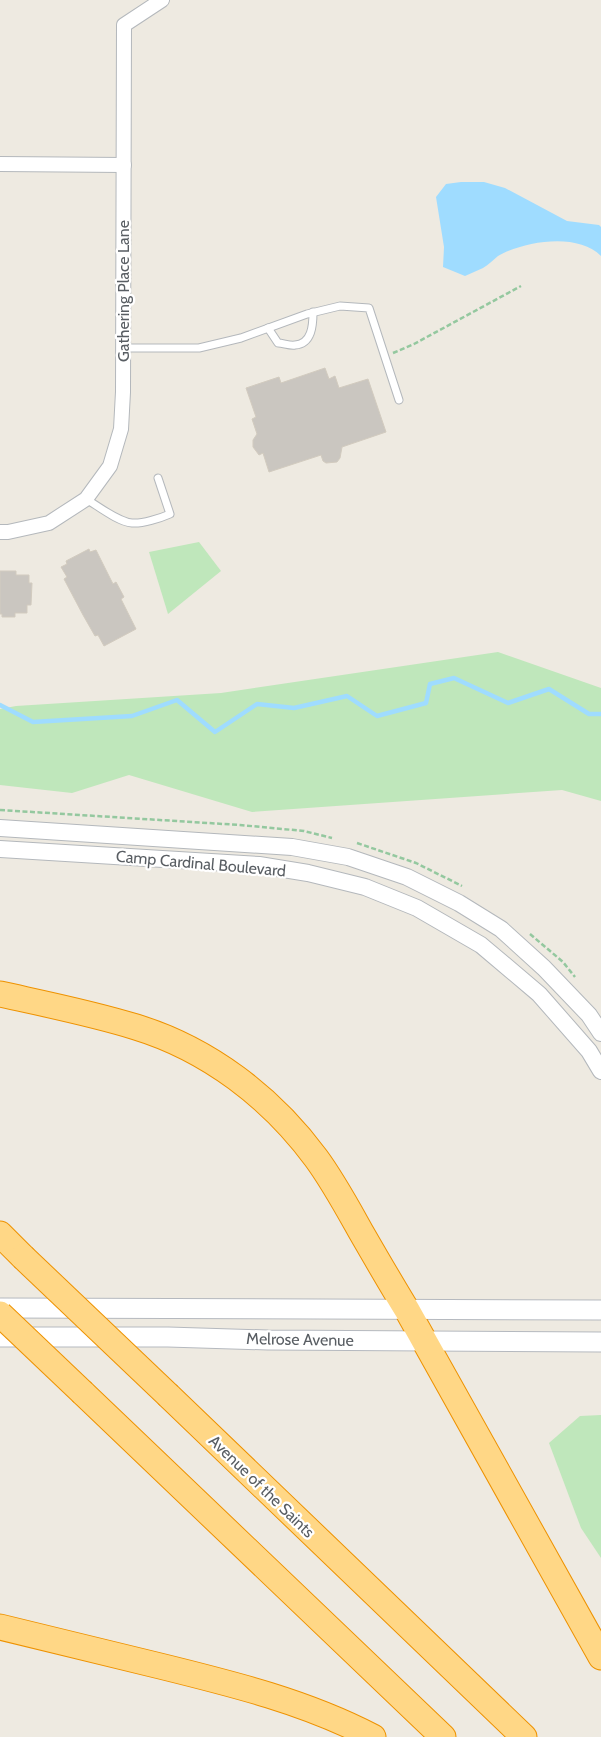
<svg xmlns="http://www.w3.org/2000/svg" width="601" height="1737" viewBox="0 0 601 1737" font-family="Cabin,sans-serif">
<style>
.green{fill:#bfe7bb}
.water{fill:#9fdcff}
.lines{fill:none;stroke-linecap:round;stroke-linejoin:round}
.stream{stroke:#9fdcff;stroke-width:4.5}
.building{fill:#cac6c0;stroke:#d2cbbf}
.service-casing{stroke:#b4b8bc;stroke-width:9}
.minor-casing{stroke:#b4b8bc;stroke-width:16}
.tertiary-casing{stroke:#b4b8bc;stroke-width:18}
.secondary-casing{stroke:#b5b9bf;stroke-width:21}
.motorway-casing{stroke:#ee9200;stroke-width:27}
.path{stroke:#94c89f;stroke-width:2.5;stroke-dasharray:5 2.5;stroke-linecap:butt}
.service{stroke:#fff;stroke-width:7}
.minor{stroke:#fff;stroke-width:14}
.tertiary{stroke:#fff;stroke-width:16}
.secondary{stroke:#fff;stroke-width:19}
.motorway{stroke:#ffd786;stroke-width:25}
.motorway-bridge-casing{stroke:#ee9200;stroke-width:27;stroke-linecap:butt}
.motorway-bridge{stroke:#ffd786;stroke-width:25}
.labels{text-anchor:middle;stroke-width:4.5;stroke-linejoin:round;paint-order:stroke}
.street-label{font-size:16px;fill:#595e63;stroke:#fff}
</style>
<rect width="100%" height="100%" fill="#eeeae1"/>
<g class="green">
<polygon points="199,542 221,571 168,614 149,552"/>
<polygon points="498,652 601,688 601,801 562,790 252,812 129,775 72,793 0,785 0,709 16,706 221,693"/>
<polygon points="601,1415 601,1558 581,1528 549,1443 580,1416"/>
</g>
<path class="water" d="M 461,182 L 484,182 L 505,188 L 567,221 L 599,225 L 601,227 L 601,256 C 578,232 524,241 498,256 C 493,260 488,265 483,268 C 477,271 471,273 465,276 L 443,267 L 444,247 L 436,197 L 446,184 Z"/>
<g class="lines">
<polyline class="stream" points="0,705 33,722 132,716 177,700 215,732 257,704 294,708 347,696 377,716 426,703 430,684 454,678 508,703 549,689 589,714 601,714"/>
</g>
<g class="building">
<polygon points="325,368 329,379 335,376 339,388 368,379 386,432 342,447 340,458 337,462 326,463 323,461 321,455 269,472 263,453 259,455 253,447 253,440 257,434 252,419 256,417 246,388 279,377 281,383"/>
<polygon points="89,549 90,552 96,550 113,584 116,582 124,597 121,599 136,629 104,646 98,635 95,636 83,615 64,579 67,577 61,567 67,564 66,561"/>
<polygon points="0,571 16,571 16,575 29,575 29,583 32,583 31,605 27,605 27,613 15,613 15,617 2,617 2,614 0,614"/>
</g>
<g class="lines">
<defs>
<g id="service">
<path d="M 268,328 L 278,343 C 283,343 290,346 295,345 C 312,344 313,325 313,312"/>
<polyline points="123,348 199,348 241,338 307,314 340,306 369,308 399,400"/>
<path d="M 86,499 C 98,506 118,522 132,523 C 142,524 161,518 170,514 L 158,478"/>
</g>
<g id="minor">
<polyline points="0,164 124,165"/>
<polyline points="0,532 8,532 49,523 86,499 110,466 121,429 123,392 124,25 162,0"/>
</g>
<g id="tertiary">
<polyline points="0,828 292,847 348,857 407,877 459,903 501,929 544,968 589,1015 601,1033"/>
<polyline points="0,849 259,865 308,873 365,887 417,908 481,945 539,994 589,1051 601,1071"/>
</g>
<g id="secondary">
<polyline points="0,1308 601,1310"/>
<polyline points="0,1337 168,1337 268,1340 601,1342"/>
</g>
<g id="motorway">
<path d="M 0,994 C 45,1004 91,1013 136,1027 C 208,1049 271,1097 316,1158 C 333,1181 347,1207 361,1232 C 376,1258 391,1284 407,1310 L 601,1657"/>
<polyline points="0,1234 23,1257"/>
<polyline points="83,1393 443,1737"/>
<polyline points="169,1396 524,1737"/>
<path d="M 0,1627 C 53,1640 106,1653 160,1666 C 233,1684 306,1702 373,1737"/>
</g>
</defs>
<use href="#service" class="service-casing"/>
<use href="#minor" class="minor-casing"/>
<use href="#tertiary" class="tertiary-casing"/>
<use href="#secondary" class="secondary-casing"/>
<use href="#motorway" class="motorway-casing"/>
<g class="path">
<polyline points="393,353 414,344 521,286"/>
<polyline points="0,810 240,825 304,831 332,838"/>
<polyline points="357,843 416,863 462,886"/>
<polyline points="530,934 563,962 575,977"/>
</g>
<use href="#service" class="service"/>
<use href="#minor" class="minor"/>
<use href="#tertiary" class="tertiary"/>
<use href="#secondary" class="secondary"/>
<use href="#motorway" class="motorway"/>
<defs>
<g id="motorway-bridge">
<polyline points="23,1257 169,1396"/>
<polyline points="0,1314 83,1393"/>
</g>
</defs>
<use href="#motorway-bridge" class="motorway-bridge-casing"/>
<use href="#motorway-bridge" class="motorway-bridge"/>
</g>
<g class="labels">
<g class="street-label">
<text transform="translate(123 291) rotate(-90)" y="6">Gathering Place Lane</text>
<text transform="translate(201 863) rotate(5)" y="6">Camp Cardinal Boulevard</text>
<text transform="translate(300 1339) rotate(1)" y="6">Melrose Avenue</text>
<text transform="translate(262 1486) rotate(44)" y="6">Avenue of the Saints</text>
</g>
</g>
</svg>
